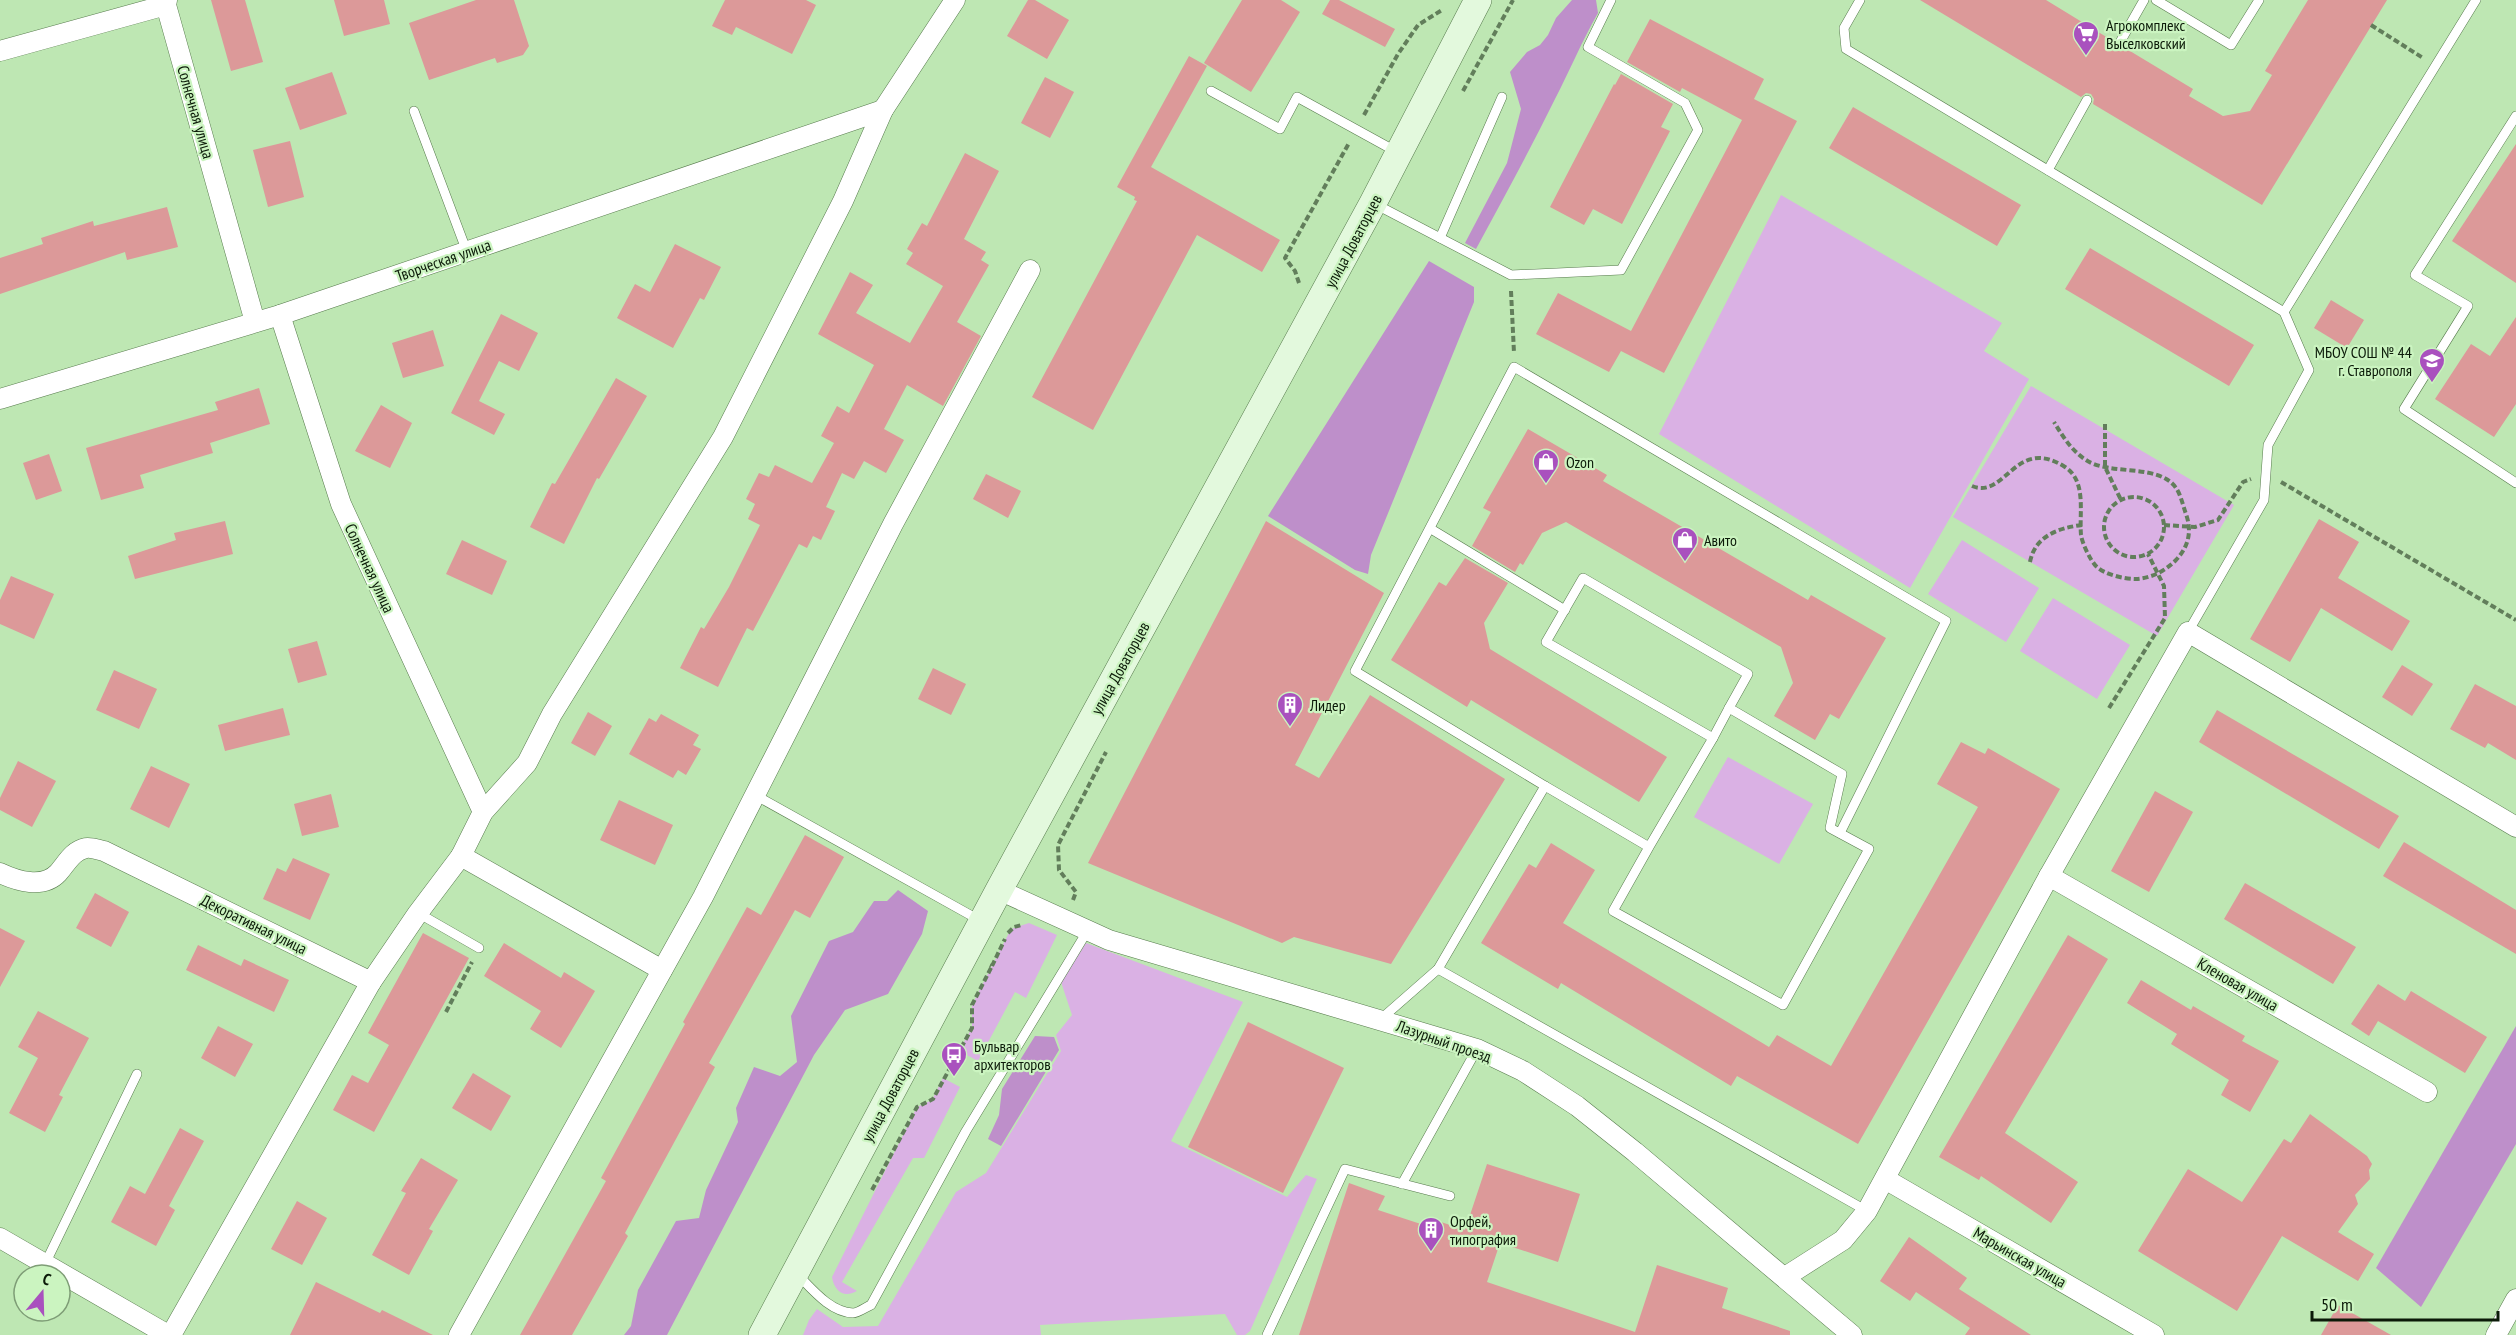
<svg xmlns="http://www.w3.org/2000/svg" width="2516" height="1335" viewBox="0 0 2516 1335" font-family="'PT Sans Narrow',sans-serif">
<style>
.green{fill:#dab1e4}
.forest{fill:#be8fca}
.building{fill:#dc9999}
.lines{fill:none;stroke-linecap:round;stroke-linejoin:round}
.lane-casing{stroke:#577b4d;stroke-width:10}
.street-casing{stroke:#577b4d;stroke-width:21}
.secondary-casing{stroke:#577b4d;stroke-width:28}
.path{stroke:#627e5b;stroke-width:4;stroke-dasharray:6 3;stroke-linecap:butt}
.lane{stroke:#fff;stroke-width:9}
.street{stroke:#fff;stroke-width:20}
.secondary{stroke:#e3f9dd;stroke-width:27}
.labels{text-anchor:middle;stroke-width:4.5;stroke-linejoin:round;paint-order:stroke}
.poi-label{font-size:16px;fill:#0b1a08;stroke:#cbf4c0;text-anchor:start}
.street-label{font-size:16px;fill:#0b1a08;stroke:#cbf4c0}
</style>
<rect width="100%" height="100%" fill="#bee7b3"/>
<g class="green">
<polygon points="1781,195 2002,323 1984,351 2029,379 1910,588 1659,434"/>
<polygon points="2031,386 2234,505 2157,636 1953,517"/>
<polygon points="1962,540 2039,588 2006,642 1928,594"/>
<polygon points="2053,598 2130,645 2097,699 2020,651"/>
<polygon points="1728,757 1813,804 1779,864 1694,817"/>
<polygon points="1029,923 1057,935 1026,998 1015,992 978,1061 959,1051 972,1028 972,1005 1011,929"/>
<polygon points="1086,943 1243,1002 1171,1141 1287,1197 1306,1175 1317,1179 1250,1331 1245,1335 1237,1335 1225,1314 1040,1325 1041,1335 803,1335 809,1320 817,1309 843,1327 878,1326 956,1192 986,1173 1061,1051 1056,1035 1072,1015 1061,982"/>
<path d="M 943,1078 L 960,1087 L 924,1158 L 913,1158 L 842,1282 L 857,1291 C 843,1299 834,1290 832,1277 L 917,1107 L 932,1100 Z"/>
</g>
<g class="forest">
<path d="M 1572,0 L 1596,0 L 1598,13 C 1582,41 1570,70 1555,99 C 1530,150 1503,199 1476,249 L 1465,243 L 1507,163 L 1521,109 L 1510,72 L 1527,52 L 1540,45 L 1548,35 L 1556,18 Z"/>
<polygon points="1429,261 1474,287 1474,302 1371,555 1368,574 1355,570 1268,516"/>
<polygon points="898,890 928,911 922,934 888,994 845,1010 814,1055 667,1335 624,1335 631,1326 638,1290 676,1221 699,1218 706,1190 738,1122 736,1108 754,1067 780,1076 797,1062 791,1016 829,941 853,932 874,901 887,901"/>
<polygon points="2516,1026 2516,1144 2421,1307 2376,1268"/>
<polygon points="1035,1036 1054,1037 1059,1050 1001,1146 988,1139 999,1115 1002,1089"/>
</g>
<g class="building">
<polygon points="211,0 245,0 263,62 231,71"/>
<polygon points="334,0 384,0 390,24 344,36"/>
<polygon points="476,0 514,0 529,46 523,55 497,63 495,58 429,80 409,23"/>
<polygon points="725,0 806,0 816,5 792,54 736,27 732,35 712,26"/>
<polygon points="1028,0 1035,0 1069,20 1047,59 1007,36"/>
<polygon points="1242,0 1281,0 1300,12 1251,92 1204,63"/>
<polygon points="1330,0 1339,0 1395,29 1385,47 1322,14"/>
<polygon points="1920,0 2046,0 2113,41 2115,50 2120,51 2125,48 2193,89 2189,96 2223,116 2250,111 2272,75 2265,71 2308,0 2387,0 2262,205 2093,104 2094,99 2091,94 2086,93 2081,97"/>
<polygon points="1650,19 1764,79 1754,99 1797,121 1664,373 1621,351 1609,372 1536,334 1558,293 1631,331 1742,120 1682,88 1680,92 1627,62"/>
<polygon points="1189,56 1207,66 1151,167 1280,240 1262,272 1197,235 1093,430 1032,397 1137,201 1134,200 1135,197 1117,187"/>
<polygon points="332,72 347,114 300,130 285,88"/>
<polygon points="1621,74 1673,104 1661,127 1670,131 1622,224 1593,209 1584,225 1550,207 1614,84 1615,85"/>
<polygon points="1045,77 1074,92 1050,138 1021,123"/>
<polygon points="1853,107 2021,205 1997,246 1829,148"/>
<polygon points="290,141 304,197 268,207 253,150"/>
<polygon points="2516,144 2516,283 2452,241"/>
<polygon points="965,153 999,171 964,239 986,252 981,260 989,265 957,322 981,336 943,406 907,385 884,429 904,440 886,473 864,461 854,479 842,473 826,507 835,511 821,540 813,536 807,548 799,544 753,631 747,628 718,687 680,668 701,627 704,629 729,587 760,525 748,519 755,504 746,499 759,473 769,477 775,465 812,483 834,443 821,436 837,406 849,413 874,365 818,334 850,272 873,285 856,313 910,343 943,286 906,264 913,253 907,249 922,223 927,226"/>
<polygon points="167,207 178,247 127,260 125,252 0,294 0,258 43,244 41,238 93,221 94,226"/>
<polygon points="675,244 721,267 704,300 700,298 673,348 617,318 635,284 650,292"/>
<polygon points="2090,248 2254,345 2229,386 2065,289"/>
<polygon points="2331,300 2364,320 2347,348 2314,328"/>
<polygon points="501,314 538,333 519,371 499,361 479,401 505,414 494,435 451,413"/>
<polygon points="2516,317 2516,404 2494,437 2435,399 2471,344 2490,356"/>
<polygon points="433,330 444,366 403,378 392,343"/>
<polygon points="616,378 647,396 599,479 597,478 564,544 530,527 552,483 555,484"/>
<polygon points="259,388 270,424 210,443 213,453 140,475 144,488 101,500 86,448 218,410 215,402"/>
<polygon points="381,405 412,423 390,468 355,451"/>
<polygon points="1528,429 1607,475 1603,481 1808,600 1811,595 1886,638 1839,719 1830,714 1815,740 1774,716 1793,683 1781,647 1566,522 1542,533 1523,565 1520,563 1515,572 1472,546 1491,512 1483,508"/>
<polygon points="49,454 62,491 36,500 23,463"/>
<polygon points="986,474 1021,491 1008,518 973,499"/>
<polygon points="2319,519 2359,542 2338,578 2410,621 2392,651 2321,608 2290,662 2250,639"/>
<polygon points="225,521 233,554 135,579 128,556 176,540 174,533"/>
<polygon points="1266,521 1384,593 1295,765 1319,778 1370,695 1505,779 1391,964 1294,937 1282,943 1088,863"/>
<polygon points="462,540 507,561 492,595 446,574"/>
<polygon points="1465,558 1508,583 1484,623 1490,649 1667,757 1639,802 1471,700 1467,707 1391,660 1439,582 1446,586"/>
<polygon points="11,576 54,594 34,639 0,624 0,600"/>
<polygon points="317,641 327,675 298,683 288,649"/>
<polygon points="2402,665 2433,684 2412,716 2382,697"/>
<polygon points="933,668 966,684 951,715 918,699"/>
<polygon points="114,670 157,689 139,729 96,710"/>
<polygon points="2475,684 2516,706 2516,760 2488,743 2485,748 2450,729"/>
<polygon points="283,708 290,735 225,751 218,725"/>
<polygon points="2217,710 2399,816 2379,849 2199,742"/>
<polygon points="588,712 612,726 595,756 571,743"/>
<polygon points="661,714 699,735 693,745 701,749 686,775 678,770 673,778 629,754 649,718 656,722"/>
<polygon points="1961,742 1985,754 1988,748 2060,789 1858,1144 1737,1076 1731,1086 1561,983 1558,989 1481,943 1529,864 1536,868 1551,843 1595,870 1563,923 1769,1047 1777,1035 1831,1066 1978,807 1937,784"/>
<polygon points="18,761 56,781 32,827 0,810 0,798"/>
<polygon points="151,766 190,784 169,828 130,809"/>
<polygon points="2155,791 2193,812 2149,892 2111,871"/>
<polygon points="331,794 339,827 302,836 294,804"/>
<polygon points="619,800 673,825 655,865 600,840"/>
<polygon points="805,835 844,857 810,918 795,910 709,1063 715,1067 625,1233 628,1236 572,1335 520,1335 606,1181 601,1178 685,1024 683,1022 747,907 761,915"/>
<polygon points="2404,842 2516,910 2516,954 2383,876"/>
<polygon points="293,858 330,874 310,920 263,899 277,868 286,872"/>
<polygon points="2245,883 2356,947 2333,984 2224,919"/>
<polygon points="95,893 129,912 111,947 76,928"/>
<polygon points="0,928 25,941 0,987"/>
<polygon points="423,933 469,958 374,1132 333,1110 352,1075 368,1083 389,1045 368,1033"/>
<polygon points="2068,935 2108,959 2005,1133 2078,1182 2051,1223 1981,1176 1979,1180 1939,1157"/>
<polygon points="504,943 561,978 564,972 595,991 561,1048 530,1029 541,1011 484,976"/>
<polygon points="198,945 241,966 244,959 289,980 274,1012 186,970"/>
<polygon points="2141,980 2191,1010 2193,1006 2245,1036 2242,1041 2279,1061 2250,1112 2221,1095 2229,1080 2171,1044 2177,1034 2127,1003"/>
<polygon points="2378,984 2405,1001 2411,991 2487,1037 2465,1073 2378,1021 2369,1036 2351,1024"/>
<polygon points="38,1011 89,1038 59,1095 63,1097 45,1132 9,1113 38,1058 18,1047"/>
<polygon points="1248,1022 1344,1068 1283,1193 1188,1147"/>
<polygon points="218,1026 253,1044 235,1077 201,1058"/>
<polygon points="473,1073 511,1096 491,1131 452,1108"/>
<polygon points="2310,1114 2367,1156 2372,1164 2369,1170 2370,1179 2355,1195 2358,1204 2338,1232 2374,1254 2358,1281 2282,1236 2237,1311 2138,1251 2188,1169 2242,1202 2284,1139 2291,1143"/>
<polygon points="180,1128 204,1141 169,1206 175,1210 156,1246 111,1222 130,1186 145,1194"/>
<polygon points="421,1158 458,1180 429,1229 433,1231 409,1275 372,1255 406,1193 401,1191"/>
<polygon points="1487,1164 1580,1194 1558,1262 1500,1243 1487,1282 1635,1332 1657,1265 1728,1288 1722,1308 1790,1331 1790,1335 1299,1335 1349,1183 1385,1196 1378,1210 1436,1229 1438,1221 1465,1230"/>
<polygon points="297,1201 327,1218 302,1265 271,1249"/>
<polygon points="1909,1237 1967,1278 1959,1289 2031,1335 1965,1335 1970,1328 1916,1292 1910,1301 1880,1281"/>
<polygon points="316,1282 380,1313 382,1310 433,1335 290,1335"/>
<polygon points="2338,1305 2391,1335 2321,1335"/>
</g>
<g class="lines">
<defs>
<g id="lane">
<polyline points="1860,0 1844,28 1846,49 2284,312 2476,0"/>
<polyline points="2156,0 2231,45 2259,0"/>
<polyline points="2119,44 2144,0"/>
<polyline points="1211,91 1280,129 1297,97 1397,152"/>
<polyline points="414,111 467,252"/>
<polyline points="2516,116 2415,275 2468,306 2404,409 2516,483"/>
<polyline points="2048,170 2087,100"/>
<polyline points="1375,204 1511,275 1621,270 1698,130 1685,103 1588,47 1611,0"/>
<polyline points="1440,238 1502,97"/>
<polyline points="1431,529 1565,610"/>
<polyline points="2188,632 2264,500 2268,445 2309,370 2284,312"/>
<polyline points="1713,738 1729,708"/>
<polyline points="1545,786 1355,671 1514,367 1946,621 1840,833"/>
<polyline points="755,795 981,921"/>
<polyline points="418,913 479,948"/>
<polyline points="1438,969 1867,1211"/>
<polyline points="1381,1019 1438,969 1545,786 1649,847 1613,911 1783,1005 1869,849 1830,828 1842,774 1729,708 1748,674 1583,578 1546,642 1713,738 1649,847"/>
<polyline points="1402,1184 1477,1049"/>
<polyline points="45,1264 137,1074"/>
<path d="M 797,1274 C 812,1289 830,1312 853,1313 C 858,1313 866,1307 871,1305 L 966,1131 L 1088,930"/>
<polyline points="1267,1335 1345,1169 1450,1196"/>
</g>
<g id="street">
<polyline points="167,0 166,5 255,322"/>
<polyline points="0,51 166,5"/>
<polyline points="280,315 341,504 483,812"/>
<polyline points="0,399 280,315 883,110"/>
<path d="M 0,873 C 17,881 43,889 58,873 C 67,863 72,851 86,848 C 91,847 99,850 104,851 L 371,982 L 418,913 L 461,856"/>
<polyline points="2049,876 2427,1092"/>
<polyline points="999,890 1109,940 1477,1049 1523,1071 1577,1106 1635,1152 1852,1335"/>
<polyline points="662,970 461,856 483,812 527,763 552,714 723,437 843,201 883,110 955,0"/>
<polyline points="1885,1179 2154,1335"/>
<polyline points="0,1238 168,1335"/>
<polyline points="1785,1277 1843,1240 1867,1211 2049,876 2188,632 2516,827"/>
<polyline points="171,1335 371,982"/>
<polyline points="459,1335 703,897 893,524 1030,270"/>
<polyline points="2496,1335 2516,1299"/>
</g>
<polyline id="secondary" points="762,1335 999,890 1373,203 1478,0"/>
</defs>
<use href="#lane" class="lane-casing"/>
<use href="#street" class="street-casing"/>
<use href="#secondary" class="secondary-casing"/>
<g class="path">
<polyline points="2371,25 2423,58"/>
<polyline points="1463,91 1513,0"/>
<polyline points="1364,115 1398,54 1418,25 1442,10"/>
<polyline points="1299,283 1295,271 1285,258 1349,143"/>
<polyline points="1511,291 1514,353"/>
<polyline points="2105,424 2105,467 2121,500"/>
<polyline points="2281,482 2516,620"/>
<path d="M 1972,486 C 2006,500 2015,435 2065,467 C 2087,481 2079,513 2081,535 C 2082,543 2091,562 2097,567 C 2106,575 2125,579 2136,579 C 2152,578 2165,571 2176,560 C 2189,546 2192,531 2186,514 C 2183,506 2181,495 2176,488 C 2159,463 2110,476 2086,460 C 2072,451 2063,437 2054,422"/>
<circle cx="2134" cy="527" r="30"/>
<polyline points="2164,525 2195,527 2218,520 2243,482 2251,479"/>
<path d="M 2030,562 C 2035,536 2058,528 2082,525"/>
<polyline points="2109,708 2165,618 2164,586 2148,554"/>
<polyline points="1073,900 1076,892 1059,870 1058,845 1106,752"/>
<polyline points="1008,933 1014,927 1022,925"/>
<polyline points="992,966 1005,939"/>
<polyline points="446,1012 472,962"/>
<polyline points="872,1190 917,1107 933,1099 972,1028 972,1005 992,966 990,965"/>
</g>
<use href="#lane" class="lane"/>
<use href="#street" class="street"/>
<use href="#secondary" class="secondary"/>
</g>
<defs>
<symbol id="supermarket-pin" viewBox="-11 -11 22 30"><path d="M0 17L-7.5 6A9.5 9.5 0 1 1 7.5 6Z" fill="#a951be" stroke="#cbf4c0"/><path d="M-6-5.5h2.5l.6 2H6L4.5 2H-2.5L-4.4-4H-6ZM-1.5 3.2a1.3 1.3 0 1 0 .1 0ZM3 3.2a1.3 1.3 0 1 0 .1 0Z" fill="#fff"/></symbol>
<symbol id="school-pin" viewBox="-11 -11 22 30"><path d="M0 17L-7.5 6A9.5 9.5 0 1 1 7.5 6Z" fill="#a951be" stroke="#cbf4c0"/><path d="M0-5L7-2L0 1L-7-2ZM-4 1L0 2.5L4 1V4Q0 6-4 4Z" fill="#fff"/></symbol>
<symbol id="shop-pin" viewBox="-11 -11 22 30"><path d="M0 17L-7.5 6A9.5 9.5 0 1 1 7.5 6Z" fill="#a951be" stroke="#cbf4c0"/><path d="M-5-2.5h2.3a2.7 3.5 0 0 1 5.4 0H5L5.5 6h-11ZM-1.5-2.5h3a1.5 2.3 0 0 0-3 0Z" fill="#fff"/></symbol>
<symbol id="building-pin" viewBox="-11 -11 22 30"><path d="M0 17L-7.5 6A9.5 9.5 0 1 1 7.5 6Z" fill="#a951be" stroke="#cbf4c0"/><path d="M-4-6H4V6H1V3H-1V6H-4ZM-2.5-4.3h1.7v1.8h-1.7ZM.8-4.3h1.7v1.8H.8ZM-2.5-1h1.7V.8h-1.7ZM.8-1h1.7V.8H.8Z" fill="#fff"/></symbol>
<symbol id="bus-pin" viewBox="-11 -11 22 30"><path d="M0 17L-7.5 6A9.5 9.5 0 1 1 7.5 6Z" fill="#a951be" stroke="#cbf4c0"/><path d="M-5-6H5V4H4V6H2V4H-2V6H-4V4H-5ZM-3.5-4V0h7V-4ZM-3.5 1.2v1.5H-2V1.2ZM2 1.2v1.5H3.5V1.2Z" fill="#fff"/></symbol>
</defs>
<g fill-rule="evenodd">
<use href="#supermarket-pin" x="2071" y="19" width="30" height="40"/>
<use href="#school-pin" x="2417" y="346" width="30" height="40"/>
<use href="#shop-pin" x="1531" y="447" width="30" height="40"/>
<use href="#shop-pin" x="1670" y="525" width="30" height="40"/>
<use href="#building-pin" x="1275" y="690" width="30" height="40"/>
<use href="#bus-pin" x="939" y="1040" width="30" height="40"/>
<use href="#building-pin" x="1416" y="1215" width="30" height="40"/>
</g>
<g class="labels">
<g class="poi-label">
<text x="2106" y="31">Агрокомплекс<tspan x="2106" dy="18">Выселковский</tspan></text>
<text x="2412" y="358" text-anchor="end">МБОУ СОШ № 44<tspan x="2412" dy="18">г. Ставрополя</tspan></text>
<text x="1566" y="468">Ozon</text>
<text x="1704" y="546">Авито</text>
<text x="1310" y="711">Лидер</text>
<text x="974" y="1052">Бульвар<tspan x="974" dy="18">архитекторов</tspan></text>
<text x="1450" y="1227">Орфей,<tspan x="1450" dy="18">типография</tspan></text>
</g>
<g class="street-label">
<text transform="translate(196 112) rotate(74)" y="6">Солнечная улица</text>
<text transform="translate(1353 241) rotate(-62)" y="6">улица Доваторцев</text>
<text transform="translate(443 260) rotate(-19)" y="6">Творческая улица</text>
<text transform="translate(370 568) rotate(65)" y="6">Солнечная улица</text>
<text transform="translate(1120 668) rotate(-61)" y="6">улица Доваторцев</text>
<text transform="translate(254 924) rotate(26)" y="6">Декоративная улица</text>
<text transform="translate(2238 984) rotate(30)" y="6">Кленовая улица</text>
<text transform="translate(1444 1041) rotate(19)" y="6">Лазурный проезд</text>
<text transform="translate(890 1095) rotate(-62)" y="6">улица Доваторцев</text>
<text transform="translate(2020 1257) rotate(30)" y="6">Марьинская улица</text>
</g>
</g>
<g transform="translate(42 1293) rotate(19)"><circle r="28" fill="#cbf4c0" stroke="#7e9d76" stroke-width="1.5"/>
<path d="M0-4.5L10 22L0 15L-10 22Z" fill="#a951be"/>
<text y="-9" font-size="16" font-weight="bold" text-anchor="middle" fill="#0b1a08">С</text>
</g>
<path d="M2312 1311v9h186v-9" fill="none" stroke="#0b1a08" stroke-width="3"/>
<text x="2321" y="1311" font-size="18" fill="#0b1a08" stroke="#cbf4c0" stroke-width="4.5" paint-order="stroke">50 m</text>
</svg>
